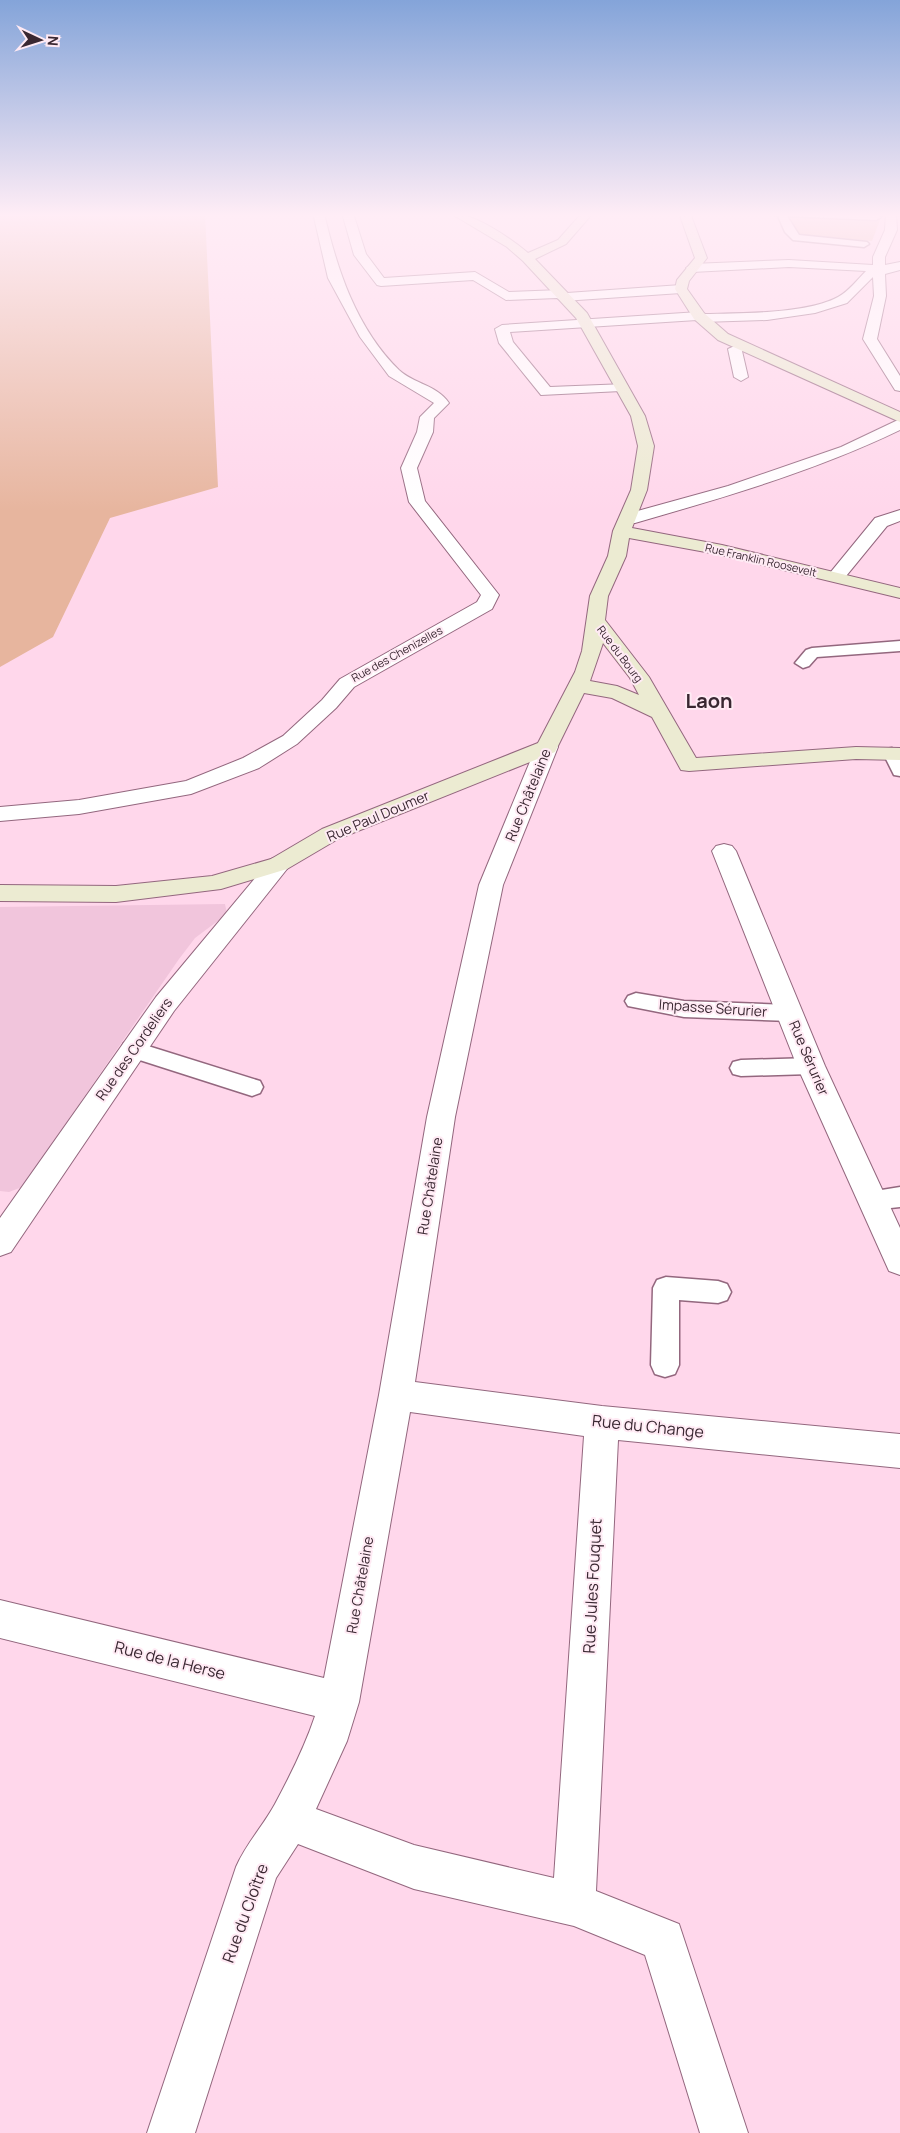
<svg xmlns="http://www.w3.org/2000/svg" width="900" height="2133" viewBox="0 0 900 2133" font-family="Manrope,sans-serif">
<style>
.built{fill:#f1c5dc}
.green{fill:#e7b59e}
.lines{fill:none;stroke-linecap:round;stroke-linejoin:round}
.lane-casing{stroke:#93677e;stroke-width:3}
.street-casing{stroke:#93677e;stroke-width:2}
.secondary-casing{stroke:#93677e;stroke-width:2}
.lane{fill:#fff;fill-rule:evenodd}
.street{fill:#fff;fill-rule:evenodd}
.secondary{fill:#ecebd2;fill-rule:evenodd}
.labels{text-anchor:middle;stroke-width:4;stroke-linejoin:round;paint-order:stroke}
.far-street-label{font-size:11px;fill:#392731;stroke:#ffeaf4}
.street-label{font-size:14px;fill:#392731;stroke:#ffeaf4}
.near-street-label{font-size:16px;fill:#392731;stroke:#ffeaf4}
.far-town-label{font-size:20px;font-weight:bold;fill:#392731;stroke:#ffeaf4}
</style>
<rect width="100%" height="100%" fill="#ffd7eb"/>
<polygon class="built" points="225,904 227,914 195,938 179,959 22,1187 9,1192 0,1191 0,907"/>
<g class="green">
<polygon points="0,213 205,213 218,487 110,518 53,637 0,667"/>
<polygon points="789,217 879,218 880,220 872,241 796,234"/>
</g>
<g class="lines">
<defs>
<g id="lane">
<path d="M 767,213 C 785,213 871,210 881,217 L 876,220 L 787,216 L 799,235 L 867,242 L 869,244 L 864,247 L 793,240 L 785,232 L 778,216 Z"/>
<polygon points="900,641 900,651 817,657 809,666 803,668 795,663 806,650 812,648"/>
<polygon points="892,748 900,752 900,776 894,775 883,753 886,749"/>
<polygon points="636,993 684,1001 790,1005 798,1008 801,1013 798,1018 790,1021 684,1017 628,1006 625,1001 628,996"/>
<polygon points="132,1041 260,1081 263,1087 260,1093 252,1096 124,1055 121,1049 124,1043"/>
<polygon points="811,1058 819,1060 822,1066 819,1072 811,1074 741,1076 733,1074 730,1068 733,1062 741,1060"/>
<polygon points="900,1187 900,1207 872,1210 863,1207 860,1200 863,1193"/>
<polygon points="666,1277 718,1281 727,1284 731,1292 727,1300 718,1303 679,1300 679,1365 675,1374 665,1377 655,1374 651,1365 653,1288 657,1280"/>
</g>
<g id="street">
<path d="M 313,213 L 324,213 C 337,269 356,328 399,370 C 414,384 437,385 449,403 L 434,418 L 433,432 L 417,468 L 425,501 L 499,595 L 492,609 L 354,687 L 336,708 L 297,744 L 259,768 L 191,794 L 79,814 L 0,821 L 0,807 L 79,800 L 186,781 L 243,758 L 283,736 L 322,700 L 340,679 L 477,602 L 481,595 L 409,502 L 401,468 L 417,432 L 420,417 L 434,403 L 389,376 L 360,337 L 328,278 Z"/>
<polygon points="342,213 353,213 366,254 384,278 475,272 509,292 561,290 567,293 681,285 687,289 681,293 563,301 557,298 506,300 473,280 381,286 377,285 354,255"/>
<path d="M 886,213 L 896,213 L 897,230 L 885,257 L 885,265 L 900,262 L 900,270 L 885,274 L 886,296 L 877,339 L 900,376 L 900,391 L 895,390 L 863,339 L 874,296 L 873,277 L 847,303 L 815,313 L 767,320 L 702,322 L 697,320 L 510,332 L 513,342 L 550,387 L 626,384 L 628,387 L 626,390 L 621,391 L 541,395 L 499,343 L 495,329 L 502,325 L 699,312 L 704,314 C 740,313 807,314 838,297 C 848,292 858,279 866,271 L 789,267 L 692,272 L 686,268 L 692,264 L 789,260 L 873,265 L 873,257 L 885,230 Z"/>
<polygon points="743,342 750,346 742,351 748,377 741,381 734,377 728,349"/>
<path d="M 900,419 L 900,430 C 815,471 725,497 635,523 L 623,523 L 621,519 L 623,515 L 728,486 L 841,447 Z"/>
<polygon points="900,510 900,521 887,526 842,581 830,581 827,577 830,573 875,518"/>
<path d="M 547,741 L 555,742 L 558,747 L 503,885 L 455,1117 L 415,1382 L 602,1406 L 900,1434 L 900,1468 L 618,1440 L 596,1891 L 679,1924 L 748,2133 L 700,2133 L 645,1955 L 574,1926 L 414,1889 L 298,1844 L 276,1878 L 195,2133 L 147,2133 L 236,1867 C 246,1844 263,1826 275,1804 C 290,1776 305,1746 315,1716 L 0,1638 L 0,1600 L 324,1678 L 379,1395 L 427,1117 L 479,885 L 536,747 L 539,742 ZM 410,1412 L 584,1436 L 554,1878 L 414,1845 L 316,1809 L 347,1741 L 359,1702 Z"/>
<polygon points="724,844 732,846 736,851 825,1066 900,1228 900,1275 889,1271 797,1066 712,851 716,846"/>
<polygon points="279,856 287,859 291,864 287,869 174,1011 11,1252 0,1256 0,1218 156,997 271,859"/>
</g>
<g id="secondary">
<path d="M 450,213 C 474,213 509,237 528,253 L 558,240 L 582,213 L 593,213 L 566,244 L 535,259 L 587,313 L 645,416 L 654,446 L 647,490 L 632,528 L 722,545 L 900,588 L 900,598 L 722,555 L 629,538 L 626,556 L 608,596 L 605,620 L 649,677 L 696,758 L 856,747 L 900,748 L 900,760 L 856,759 L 689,771 L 681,770 L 652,717 L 612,698 L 584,693 L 555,752 L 338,839 L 287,869 L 221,889 L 116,902 L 0,901 L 0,885 L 116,886 L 212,876 L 271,859 L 322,829 L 538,743 L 575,672 L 582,651 L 590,596 L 608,556 L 613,531 L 631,490 L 638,446 L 631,416 L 576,318 L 523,261 L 507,247 ZM 603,643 L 630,678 L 639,695 L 617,686 L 590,681 Z"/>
<polygon points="679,213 690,213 707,258 689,281 687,289 704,313 728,334 900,412 900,422 718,340 694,319 675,289 677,280 695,258"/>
</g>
</defs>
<use href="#lane" class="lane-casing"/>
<use href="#street" class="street-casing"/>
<use href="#secondary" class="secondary-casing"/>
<use href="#lane" class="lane"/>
<use href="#street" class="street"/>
<use href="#secondary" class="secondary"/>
</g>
<linearGradient id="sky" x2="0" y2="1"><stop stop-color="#84a4d9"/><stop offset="0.42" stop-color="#ffedf6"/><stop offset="1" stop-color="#ffedf6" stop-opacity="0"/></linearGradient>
<rect width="900" height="512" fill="url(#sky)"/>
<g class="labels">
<g class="far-street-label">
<text transform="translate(761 560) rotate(13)" y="4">Rue Franklin Roosevelt</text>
<text transform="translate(397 654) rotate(-29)" y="4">Rue des Chenizelles</text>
<text transform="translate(620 654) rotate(53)" y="4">Rue du Bourg</text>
</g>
<g class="street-label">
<text transform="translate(528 795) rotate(-68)" y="5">Rue Châtelaine</text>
<text transform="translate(378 816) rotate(-23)" y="5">Rue Paul Doumer</text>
<text transform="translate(713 1008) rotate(4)" y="5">Impasse Sérurier</text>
<text transform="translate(134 1049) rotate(-55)" y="5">Rue des Cordeliers</text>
<text transform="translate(809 1058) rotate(67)" y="5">Rue Sérurier</text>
<text transform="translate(430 1186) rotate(-81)" y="5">Rue Châtelaine</text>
<text transform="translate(360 1585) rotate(-80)" y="5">Rue Châtelaine</text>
</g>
<g class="near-street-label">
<text transform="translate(648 1426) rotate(6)" y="6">Rue du Change</text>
<text transform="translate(592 1586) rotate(-87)" y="6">Rue Jules Fouquet</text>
<text transform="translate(170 1660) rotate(14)" y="6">Rue de la Herse</text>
<text transform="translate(245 1913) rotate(-70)" y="6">Rue du Cloître</text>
</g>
<g class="far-town-label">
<text x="709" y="708">Laon</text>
</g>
</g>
<g transform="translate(40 40) rotate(94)" stroke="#ffeaf4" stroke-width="4" paint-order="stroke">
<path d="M0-4L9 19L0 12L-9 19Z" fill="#392731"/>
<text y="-8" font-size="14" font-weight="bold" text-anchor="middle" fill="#392731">N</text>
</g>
</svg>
